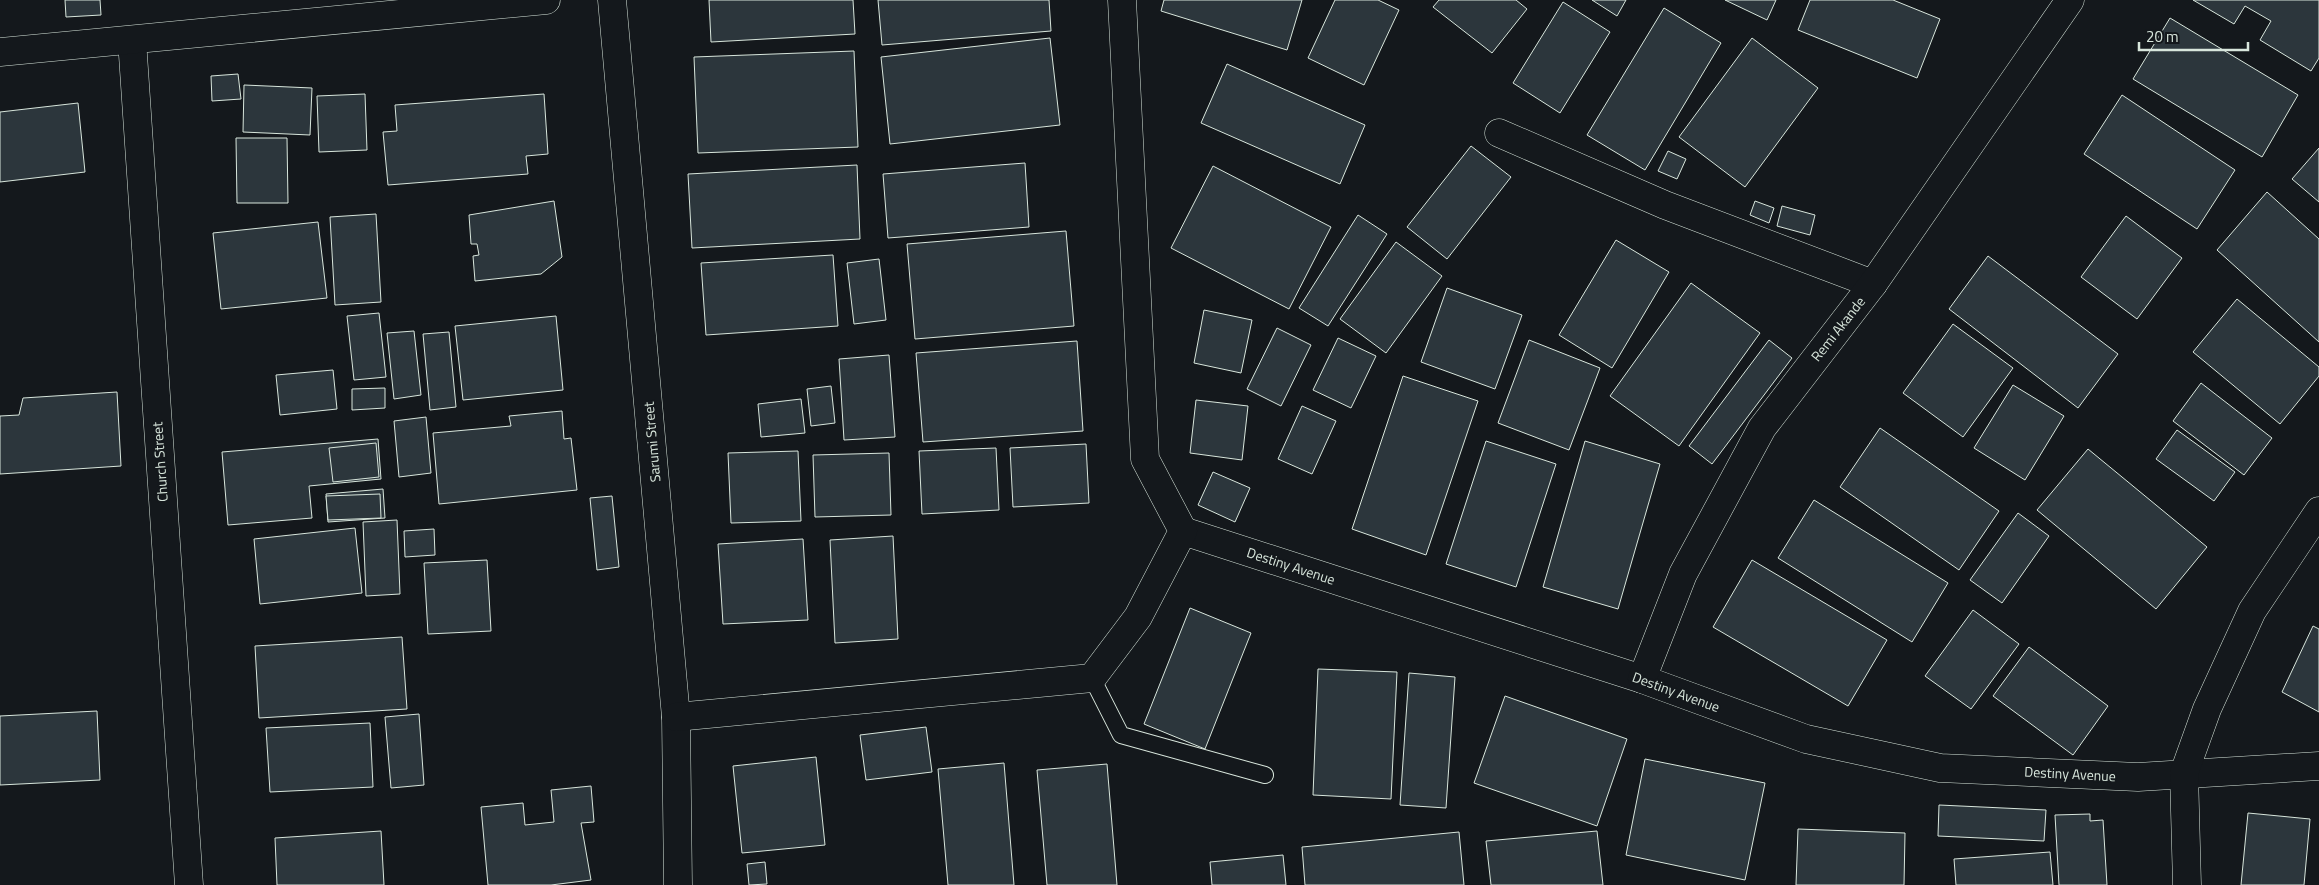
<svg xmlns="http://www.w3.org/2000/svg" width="2319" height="885" viewBox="0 0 2319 885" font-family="'Titillium Web',sans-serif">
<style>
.building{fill:#2c363c;stroke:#d8e6dc}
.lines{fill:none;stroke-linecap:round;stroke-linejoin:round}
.lane-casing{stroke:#d8e6dc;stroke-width:18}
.street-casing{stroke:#d8e6dc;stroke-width:29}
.lane{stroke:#14181c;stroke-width:16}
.street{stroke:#14181c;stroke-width:28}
.labels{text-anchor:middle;stroke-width:4;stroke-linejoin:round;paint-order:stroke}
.street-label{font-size:14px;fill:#d8e6dc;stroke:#14181c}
</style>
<rect width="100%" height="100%" fill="#14181c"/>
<g class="building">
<polygon points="65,0 100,0 101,15 66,17"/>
<polygon points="709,0 853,0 855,34 711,42"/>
<polygon points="878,0 1049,0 1051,31 882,45"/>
<polygon points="1164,0 1302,0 1287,50 1161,11"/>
<polygon points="1335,0 1378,0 1399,10 1364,85 1308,58"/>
<polygon points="1439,0 1516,0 1527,9 1492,53 1433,7"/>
<polygon points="1592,0 1626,0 1617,16"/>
<polygon points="1725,0 1776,0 1767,20"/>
<polygon points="1810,0 1893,0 1940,19 1917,78 1798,30"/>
<polygon points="2193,0 2319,0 2319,58 2311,71 2260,40 2271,21 2245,6 2234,24"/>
<polygon points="1563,2 1610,32 1560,113 1513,83"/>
<polygon points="1664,8 1721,43 1645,170 1587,135"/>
<polygon points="2170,18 2298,95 2262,157 2133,79"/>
<polygon points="1050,38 1060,125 890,144 881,57"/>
<polygon points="1752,38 1818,88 1745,187 1679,137"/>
<polygon points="854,51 858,147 698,153 694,57"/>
<polygon points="1227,64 1365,125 1340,184 1201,123"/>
<polygon points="238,74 241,99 212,101 211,76"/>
<polygon points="244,85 312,88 310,135 243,132"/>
<polygon points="365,94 367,150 319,152 317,96"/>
<polygon points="544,94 548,154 526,156 528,174 388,185 383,132 397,131 395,105"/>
<polygon points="2122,95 2235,170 2197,229 2084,154"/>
<polygon points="78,103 85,172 0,182 0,112"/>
<polygon points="236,138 287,138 288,203 237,203"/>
<polygon points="1471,146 1511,177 1447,259 1407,227"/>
<polygon points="2319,148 2319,202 2292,179"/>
<polygon points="1668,151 1686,159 1677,179 1658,171"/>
<polygon points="1025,163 1029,227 888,238 883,174"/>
<polygon points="857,165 860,239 692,248 688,174"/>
<polygon points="1213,166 1331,227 1289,309 1171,248"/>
<polygon points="2267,192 2319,239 2319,342 2217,250"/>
<polygon points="554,201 562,257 541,274 475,281 473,256 479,255 477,244 471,244 469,215"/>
<polygon points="1755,201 1774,208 1769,223 1750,215"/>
<polygon points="1782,206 1815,215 1810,235 1777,226"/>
<polygon points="376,214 381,302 335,305 330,217"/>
<polygon points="1358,215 1387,234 1328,326 1299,308"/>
<polygon points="2126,216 2182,258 2137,319 2081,277"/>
<polygon points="318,222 327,298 221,309 213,233"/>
<polygon points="1066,231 1074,326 915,339 907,244"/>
<polygon points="1616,240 1669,272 1612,368 1559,335"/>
<polygon points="1396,242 1442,276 1386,353 1340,319"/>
<polygon points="833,255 838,326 706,335 701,263"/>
<polygon points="1988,256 2118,354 2078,408 1949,309"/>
<polygon points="879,259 886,320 854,324 847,263"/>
<polygon points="1691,283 1760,333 1679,446 1610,396"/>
<polygon points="1447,288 1522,315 1495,389 1421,362"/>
<polygon points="2237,299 2319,367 2319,376 2280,424 2193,352"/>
<polygon points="1204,310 1252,320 1241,373 1194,363"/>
<polygon points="379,313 386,377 354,380 347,316"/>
<polygon points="556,316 563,390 463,400 455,326"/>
<polygon points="1953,324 2013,368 1963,437 1903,393"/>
<polygon points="1277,328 1311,345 1281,406 1247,389"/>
<polygon points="414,331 421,395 394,399 387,333"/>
<polygon points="449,332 456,407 430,410 423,334"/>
<polygon points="1338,338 1376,356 1351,408 1313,390"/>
<polygon points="1529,340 1600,368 1569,450 1498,423"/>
<polygon points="1769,340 1792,358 1712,464 1689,446"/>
<polygon points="1077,341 1083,431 923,442 916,353"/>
<polygon points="889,355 895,437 844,440 839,359"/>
<polygon points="333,370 337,409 280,415 276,375"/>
<polygon points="1403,376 1478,401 1426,555 1352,529"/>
<polygon points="2201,383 2272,438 2244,475 2173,421"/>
<polygon points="2013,385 2064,416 2025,480 1974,448"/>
<polygon points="831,386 835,423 811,426 807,389"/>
<polygon points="385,388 385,408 352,410 352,389"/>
<polygon points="117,392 121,466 0,474 0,416 19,415 23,398"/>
<polygon points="801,399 805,433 761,437 758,404"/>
<polygon points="1196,400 1248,406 1242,460 1190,453"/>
<polygon points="1302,406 1336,421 1312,474 1278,459"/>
<polygon points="562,411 564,439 571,438 577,490 439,504 433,433 511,426 509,416"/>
<polygon points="426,417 431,473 399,477 394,421"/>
<polygon points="1880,428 1999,511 1959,570 1840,487"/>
<polygon points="2177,430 2235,472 2214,501 2156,459"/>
<polygon points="378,439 381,479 309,486 312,518 228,525 222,452"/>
<polygon points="1486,441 1556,464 1516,587 1446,564"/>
<polygon points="1585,441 1660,464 1618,609 1543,587"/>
<polygon points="376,443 379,477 333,482 329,448"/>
<polygon points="1086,444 1089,503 1013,507 1010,448"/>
<polygon points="996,448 999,510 922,514 919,451"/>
<polygon points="2088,449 2207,547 2156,609 2037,510"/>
<polygon points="798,451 801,521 731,523 728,453"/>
<polygon points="889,453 891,515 815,517 813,455"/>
<polygon points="1213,472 1250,488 1235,522 1198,505"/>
<polygon points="383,489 385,518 328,522 326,494"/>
<polygon points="380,494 381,518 328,520 326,496"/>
<polygon points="612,496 619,567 597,570 590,498"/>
<polygon points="1814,500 1948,583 1912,642 1778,558"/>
<polygon points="2018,513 2049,536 2002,603 1970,580"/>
<polygon points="397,520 400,594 366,596 363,522"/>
<polygon points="355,528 362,593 260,604 254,539"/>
<polygon points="434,529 435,555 405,557 404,531"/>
<polygon points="893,536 898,639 835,643 830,540"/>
<polygon points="803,539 808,620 723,624 718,544"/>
<polygon points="487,560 491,631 428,634 424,563"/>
<polygon points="1752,560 1887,640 1848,706 1713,627"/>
<polygon points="1190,608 1251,633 1205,749 1144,724"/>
<polygon points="1973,610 2019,644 1971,709 1925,676"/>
<polygon points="2313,626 2319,629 2319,712 2282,692"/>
<polygon points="402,637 407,709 259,718 255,646"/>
<polygon points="2029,647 2108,706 2073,755 1993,696"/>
<polygon points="1318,669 1397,672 1391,799 1313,795"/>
<polygon points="1409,673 1455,677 1446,808 1400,805"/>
<polygon points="1505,696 1627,739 1597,826 1474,783"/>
<polygon points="97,711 100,780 0,785 0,716"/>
<polygon points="419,714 424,785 391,788 385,717"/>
<polygon points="370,723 373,787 270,792 266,728"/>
<polygon points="926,727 932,772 866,780 860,735"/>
<polygon points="816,757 825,845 742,853 733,766"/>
<polygon points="1645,759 1765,783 1745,880 1626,855"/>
<polygon points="1004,763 1014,885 948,885 938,769"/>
<polygon points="1107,764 1117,885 1047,885 1037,770"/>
<polygon points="591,786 594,822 581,823 591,880 551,885 488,885 481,807 523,803 525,825 554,822 551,790"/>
<polygon points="1939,805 2046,810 2044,841 1938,836"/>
<polygon points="2248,813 2310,819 2304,885 2241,885"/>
<polygon points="2090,814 2090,821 2103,820 2107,885 2059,885 2055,815"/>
<polygon points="1798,829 1905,833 1904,885 1796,885"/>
<polygon points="381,831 384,885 277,885 275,838"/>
<polygon points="1597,831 1603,885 1491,885 1486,841"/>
<polygon points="1459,832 1464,885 1305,885 1302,847"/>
<polygon points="2050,852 2053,885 1956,885 1954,859"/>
<polygon points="1283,855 1286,885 1212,885 1210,862"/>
<polygon points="765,862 767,884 749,885 747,864"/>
</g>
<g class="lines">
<defs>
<polyline id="lane" points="1092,678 1121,735 1265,775"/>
<g id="street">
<polyline points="612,0 676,717 678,885"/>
<polyline points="132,40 189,885"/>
<polyline points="0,52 546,0"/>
<polyline points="1499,133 1665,205 1873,284"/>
<polyline points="1183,531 1642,679 1806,739 1940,768 2138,777 2319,766"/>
<polyline points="1642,679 1683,574 1762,428 1873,284 2070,0"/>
<polyline points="676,717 1092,678 1138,617 1183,531 1145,459 1122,0"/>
<polyline points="2187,885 2184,773 2207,709 2252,611 2319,511"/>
</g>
</defs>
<use href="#lane" class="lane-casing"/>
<use href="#street" class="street-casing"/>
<use href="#lane" class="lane"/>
<use href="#street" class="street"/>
</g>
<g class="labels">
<g class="street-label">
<text transform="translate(1838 329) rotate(-52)" y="5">Remi Akande</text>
<text transform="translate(652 442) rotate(-95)" y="5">Sarumi Street</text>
<text transform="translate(160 462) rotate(-94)" y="5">Church Street</text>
<text transform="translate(1291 566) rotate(18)" y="5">Destiny Avenue</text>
<text transform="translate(1676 692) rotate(20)" y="5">Destiny Avenue</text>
<text transform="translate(2070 774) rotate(3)" y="5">Destiny Avenue</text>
</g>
</g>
<path d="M2139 42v8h109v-8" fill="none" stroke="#d8e6dc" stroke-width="2.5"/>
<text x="2146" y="42" font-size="15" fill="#d8e6dc" stroke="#14181c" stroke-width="4" paint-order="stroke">20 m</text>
</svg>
